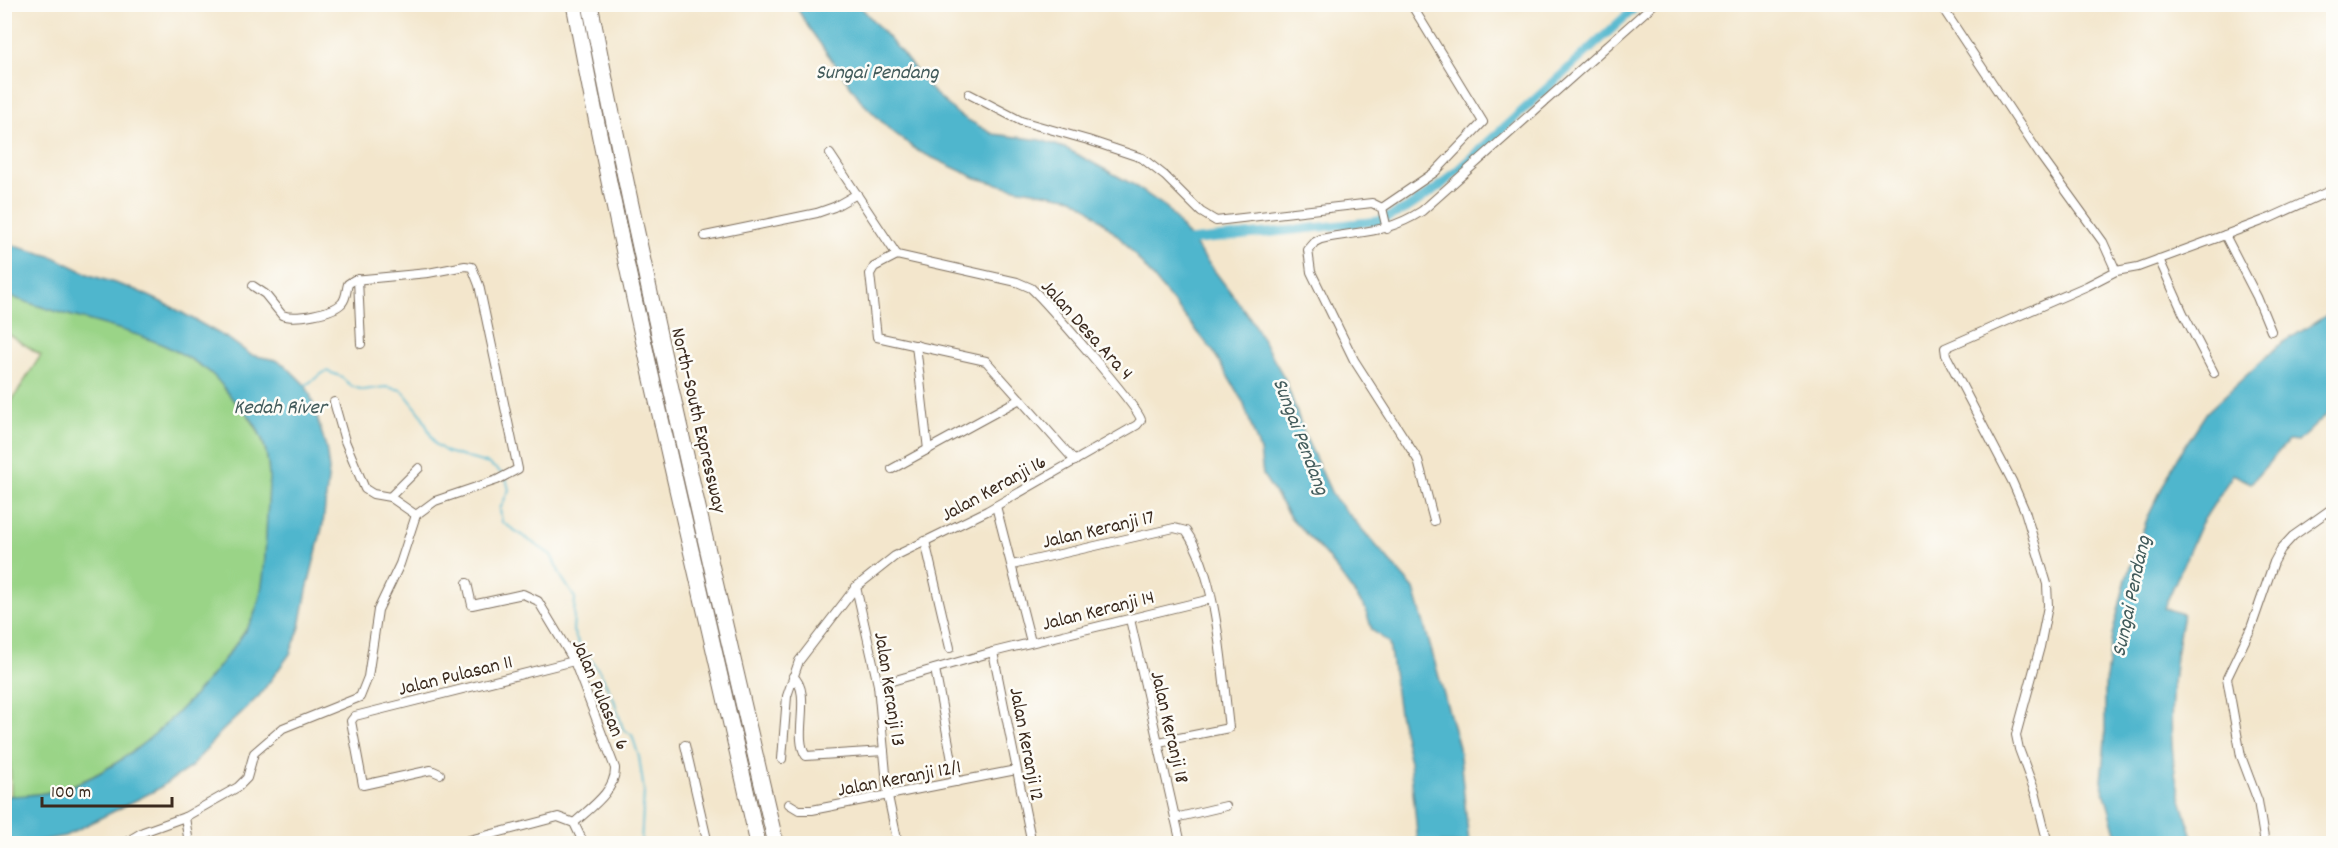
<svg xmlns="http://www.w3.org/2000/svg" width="2338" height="848" viewBox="0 0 2338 848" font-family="Dekko,sans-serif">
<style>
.green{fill:#9ad487;stroke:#6a7f52;stroke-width:1.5}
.water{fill:#4fb6cd;stroke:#457076;stroke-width:1.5}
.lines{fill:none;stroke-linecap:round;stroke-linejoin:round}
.stream{stroke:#4fb6cd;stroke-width:2}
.canal{stroke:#4fb6cd;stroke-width:9}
.minor-casing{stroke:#7b6c5b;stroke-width:10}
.motorway-casing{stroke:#7b6c5b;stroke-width:17}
.minor{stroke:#fff;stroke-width:8}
.motorway{stroke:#fff;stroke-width:15}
.labels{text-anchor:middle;stroke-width:5;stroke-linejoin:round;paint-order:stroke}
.street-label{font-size:20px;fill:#3b2a1e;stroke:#fdfcf7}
.water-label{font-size:21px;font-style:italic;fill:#425b5b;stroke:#fdfcf7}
</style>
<rect width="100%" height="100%" fill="#fdfcf7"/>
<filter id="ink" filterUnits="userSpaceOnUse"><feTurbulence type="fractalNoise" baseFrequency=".0167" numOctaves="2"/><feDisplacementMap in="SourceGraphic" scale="12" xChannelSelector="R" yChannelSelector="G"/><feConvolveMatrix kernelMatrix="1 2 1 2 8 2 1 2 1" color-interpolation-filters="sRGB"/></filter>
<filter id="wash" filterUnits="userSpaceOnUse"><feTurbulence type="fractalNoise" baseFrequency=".008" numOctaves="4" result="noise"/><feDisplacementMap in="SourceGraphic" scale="24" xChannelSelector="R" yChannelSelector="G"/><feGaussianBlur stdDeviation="1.35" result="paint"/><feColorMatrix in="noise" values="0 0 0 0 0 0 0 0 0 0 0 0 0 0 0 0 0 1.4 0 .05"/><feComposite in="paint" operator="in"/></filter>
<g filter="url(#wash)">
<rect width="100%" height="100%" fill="#f3e6cc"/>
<path class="green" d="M 5,294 C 71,322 149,325 208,371 C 218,378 224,389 232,398 C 238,405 245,410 250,418 C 273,449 270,482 267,518 C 265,550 267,587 253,617 C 246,632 235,645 225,658 C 178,722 96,798 11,796 L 10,757 L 5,731 L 4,413 L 41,355 L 5,332 Z"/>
<g class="water">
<polygon points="795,5 859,5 901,52 930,89 959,115 993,134 1041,140 1067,149 1132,184 1167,208 1250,318 1285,379 1305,436 1333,496 1414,589 1459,747 1469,843 1418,843 1410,762 1399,713 1389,643 1372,630 1365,608 1326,555 1290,517 1263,475 1260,451 1243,402 1213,351 1125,243 1089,209 1073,198 1009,187 976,178 918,151 888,128 862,102 809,28"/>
<path d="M 4,243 L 54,257 L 90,275 L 136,290 L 170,306 L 230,340 L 251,355 L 276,360 L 285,365 L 305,385 L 310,394 L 326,447 L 329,470 L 323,524 L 307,590 L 300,627 L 290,654 L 259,696 L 220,733 L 191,767 L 156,790 L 65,836 L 28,843 L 5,843 L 5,796 C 25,796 43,795 63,789 C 127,768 186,710 226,657 C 236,644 248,630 254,615 C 266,585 265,549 267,517 C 270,481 273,448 250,417 C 244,410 237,404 231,397 C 224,388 217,377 207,370 C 148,326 71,322 5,294 Z"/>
<path d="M 2333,311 L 2333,408 L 2298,442 L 2288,441 L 2251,483 L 2233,474 L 2201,524 L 2164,608 L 2183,614 C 2173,666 2167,719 2175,772 C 2178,796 2188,820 2195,843 L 2119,843 L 2101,781 L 2105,740 L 2105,686 L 2112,635 L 2126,579 L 2147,519 L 2175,461 L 2207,412 L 2278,346 Z"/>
</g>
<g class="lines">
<g class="stream">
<polyline points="303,387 326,371 340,376 351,386 363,390 386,387 402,390 421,414 435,444 447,452 489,464 503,474"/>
<polyline points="506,478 509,490 500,509 502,522 551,555 562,578 575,598 573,631 579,644 600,672 614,700 623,729 632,735 639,757 644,791 641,844"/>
</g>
<polyline class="canal" points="1179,242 1379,221 1406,209 1440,186 1639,4"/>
</g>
</g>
<g filter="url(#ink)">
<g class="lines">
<defs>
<g id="minor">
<polyline points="1940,4 2040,155 2103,242 2116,271 2138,267 2225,235 2270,218 2334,189"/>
<polyline points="969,94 1021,121 1088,140 1142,158 1165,176 1201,212 1216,221 1372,203 1382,208 1387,229"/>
<polyline points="830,154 897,255"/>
<polyline points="1382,208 1435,172 1483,122 1411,4"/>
<polyline points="2225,235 2257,297 2271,331"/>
<polyline points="705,236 817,213 834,207 857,194"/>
<polyline points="897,255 874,267 870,274 877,337 986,361 1075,461"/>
<polyline points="2159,259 2183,313 2214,373"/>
<polyline points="358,279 361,344"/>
<polyline points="916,345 928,450"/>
<polyline points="334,402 345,441 365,489 373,494 390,497 416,515"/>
<polyline points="892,469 1020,399"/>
<polyline points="390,497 419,468"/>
<polyline points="996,506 1031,642"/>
<path d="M 1434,521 L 1418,460 L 1354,360 L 1311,272 L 1308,250 L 1315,242 L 1321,239 C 1361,230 1384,235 1422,211 L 1654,4"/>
<polyline points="925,541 950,648"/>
<path d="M 1012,565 L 1174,528 L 1186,531 C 1218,577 1222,672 1229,728 L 1159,742"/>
<path d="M 467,583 L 472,605 L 523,594 L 538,601 L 574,661 L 615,768 C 616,791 590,808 574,823"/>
<polyline points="856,587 878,685 888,796 898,844"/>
<polyline points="1130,619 1181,844"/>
<polyline points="993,652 1032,844"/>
<polyline points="935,669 956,782"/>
<path d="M 793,676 C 813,693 792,736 806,756 L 884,751"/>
<polyline points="878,685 993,652 1211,599"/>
<polyline points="685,745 708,844"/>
<path d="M 782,759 L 787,696 L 799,661 L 856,587 L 895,556 L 987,511 L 1137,425 L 1141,420 C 1139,408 1045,301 1031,288 L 1017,282 L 897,255"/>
<polyline points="440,774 431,770 363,785 351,721 355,716 574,661"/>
<polyline points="789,804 799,810 812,810 1016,770"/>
<polyline points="185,817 189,844"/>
<polyline points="1175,818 1226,806"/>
<path d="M 123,844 L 143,832 L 185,817 L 238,787 L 247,778 L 254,753 L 283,728 L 360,697 L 368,677 L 378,610 L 400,564 L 416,515 L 435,501 L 497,480 L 518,469 L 479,285 L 472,267 L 465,266 L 428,273 L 354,280 L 348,284 C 346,290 347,297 342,303 C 333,313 295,320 282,315 L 265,294 L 253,286"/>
<polyline points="454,844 558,817 574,823 584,844"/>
<polyline points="2048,844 2035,792 2019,749 2016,735 2040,647 2048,606 2047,584 2025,511 2012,481 1946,355 1945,348 2087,286 2116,271"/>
<polyline points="2265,844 2258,801 2241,756 2227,678 2251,628 2274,562 2281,549 2293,536 2334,507"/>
</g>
<g id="motorway">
<path d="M 574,4 C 626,286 696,564 758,844"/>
<path d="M 590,4 C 645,286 711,565 776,844"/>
</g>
</defs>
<use href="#minor" class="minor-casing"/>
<use href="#motorway" class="motorway-casing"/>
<use href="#minor" class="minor"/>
<use href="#motorway" class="motorway"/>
</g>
</g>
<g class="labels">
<g class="street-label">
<text transform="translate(1088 329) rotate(48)" y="7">Jalan Desa Ara 4</text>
<text transform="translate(700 420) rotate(77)" y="7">North–South Expressway</text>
<text transform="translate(993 487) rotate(-29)" y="7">Jalan Keranji 16</text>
<text transform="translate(1098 528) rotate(-13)" y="7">Jalan Keranji 17</text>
<text transform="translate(1098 609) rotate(-14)" y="7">Jalan Keranji 14</text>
<text transform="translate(455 674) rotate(-14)" y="7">Jalan Pulasan 11</text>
<text transform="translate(891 689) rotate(81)" y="7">Jalan Keranji 13</text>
<text transform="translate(602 694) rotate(67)" y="7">Jalan Pulasan 6</text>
<text transform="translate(1171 727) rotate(77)" y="7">Jalan Keranji 18</text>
<text transform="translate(1028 744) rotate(79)" y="7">Jalan Keranji 12</text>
<text transform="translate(899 777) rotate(-11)" y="7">Jalan Keranji 12/1</text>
</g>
<g class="water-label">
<text x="877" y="78">Sungai Pendang</text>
<text x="280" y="413">Kedah River</text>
<text transform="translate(1302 436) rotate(69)" y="7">Sungai Pendang</text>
<text transform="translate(2130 596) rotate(-78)" y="7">Sungai Pendang</text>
</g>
</g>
<rect width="2338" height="848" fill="none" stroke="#fdfcf7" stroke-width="24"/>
<path d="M42 797v9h130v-9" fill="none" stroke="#3b2a1e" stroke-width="3"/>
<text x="51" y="797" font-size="18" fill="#3b2a1e" stroke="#fdfcf7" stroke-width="4.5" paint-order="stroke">100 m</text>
</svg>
